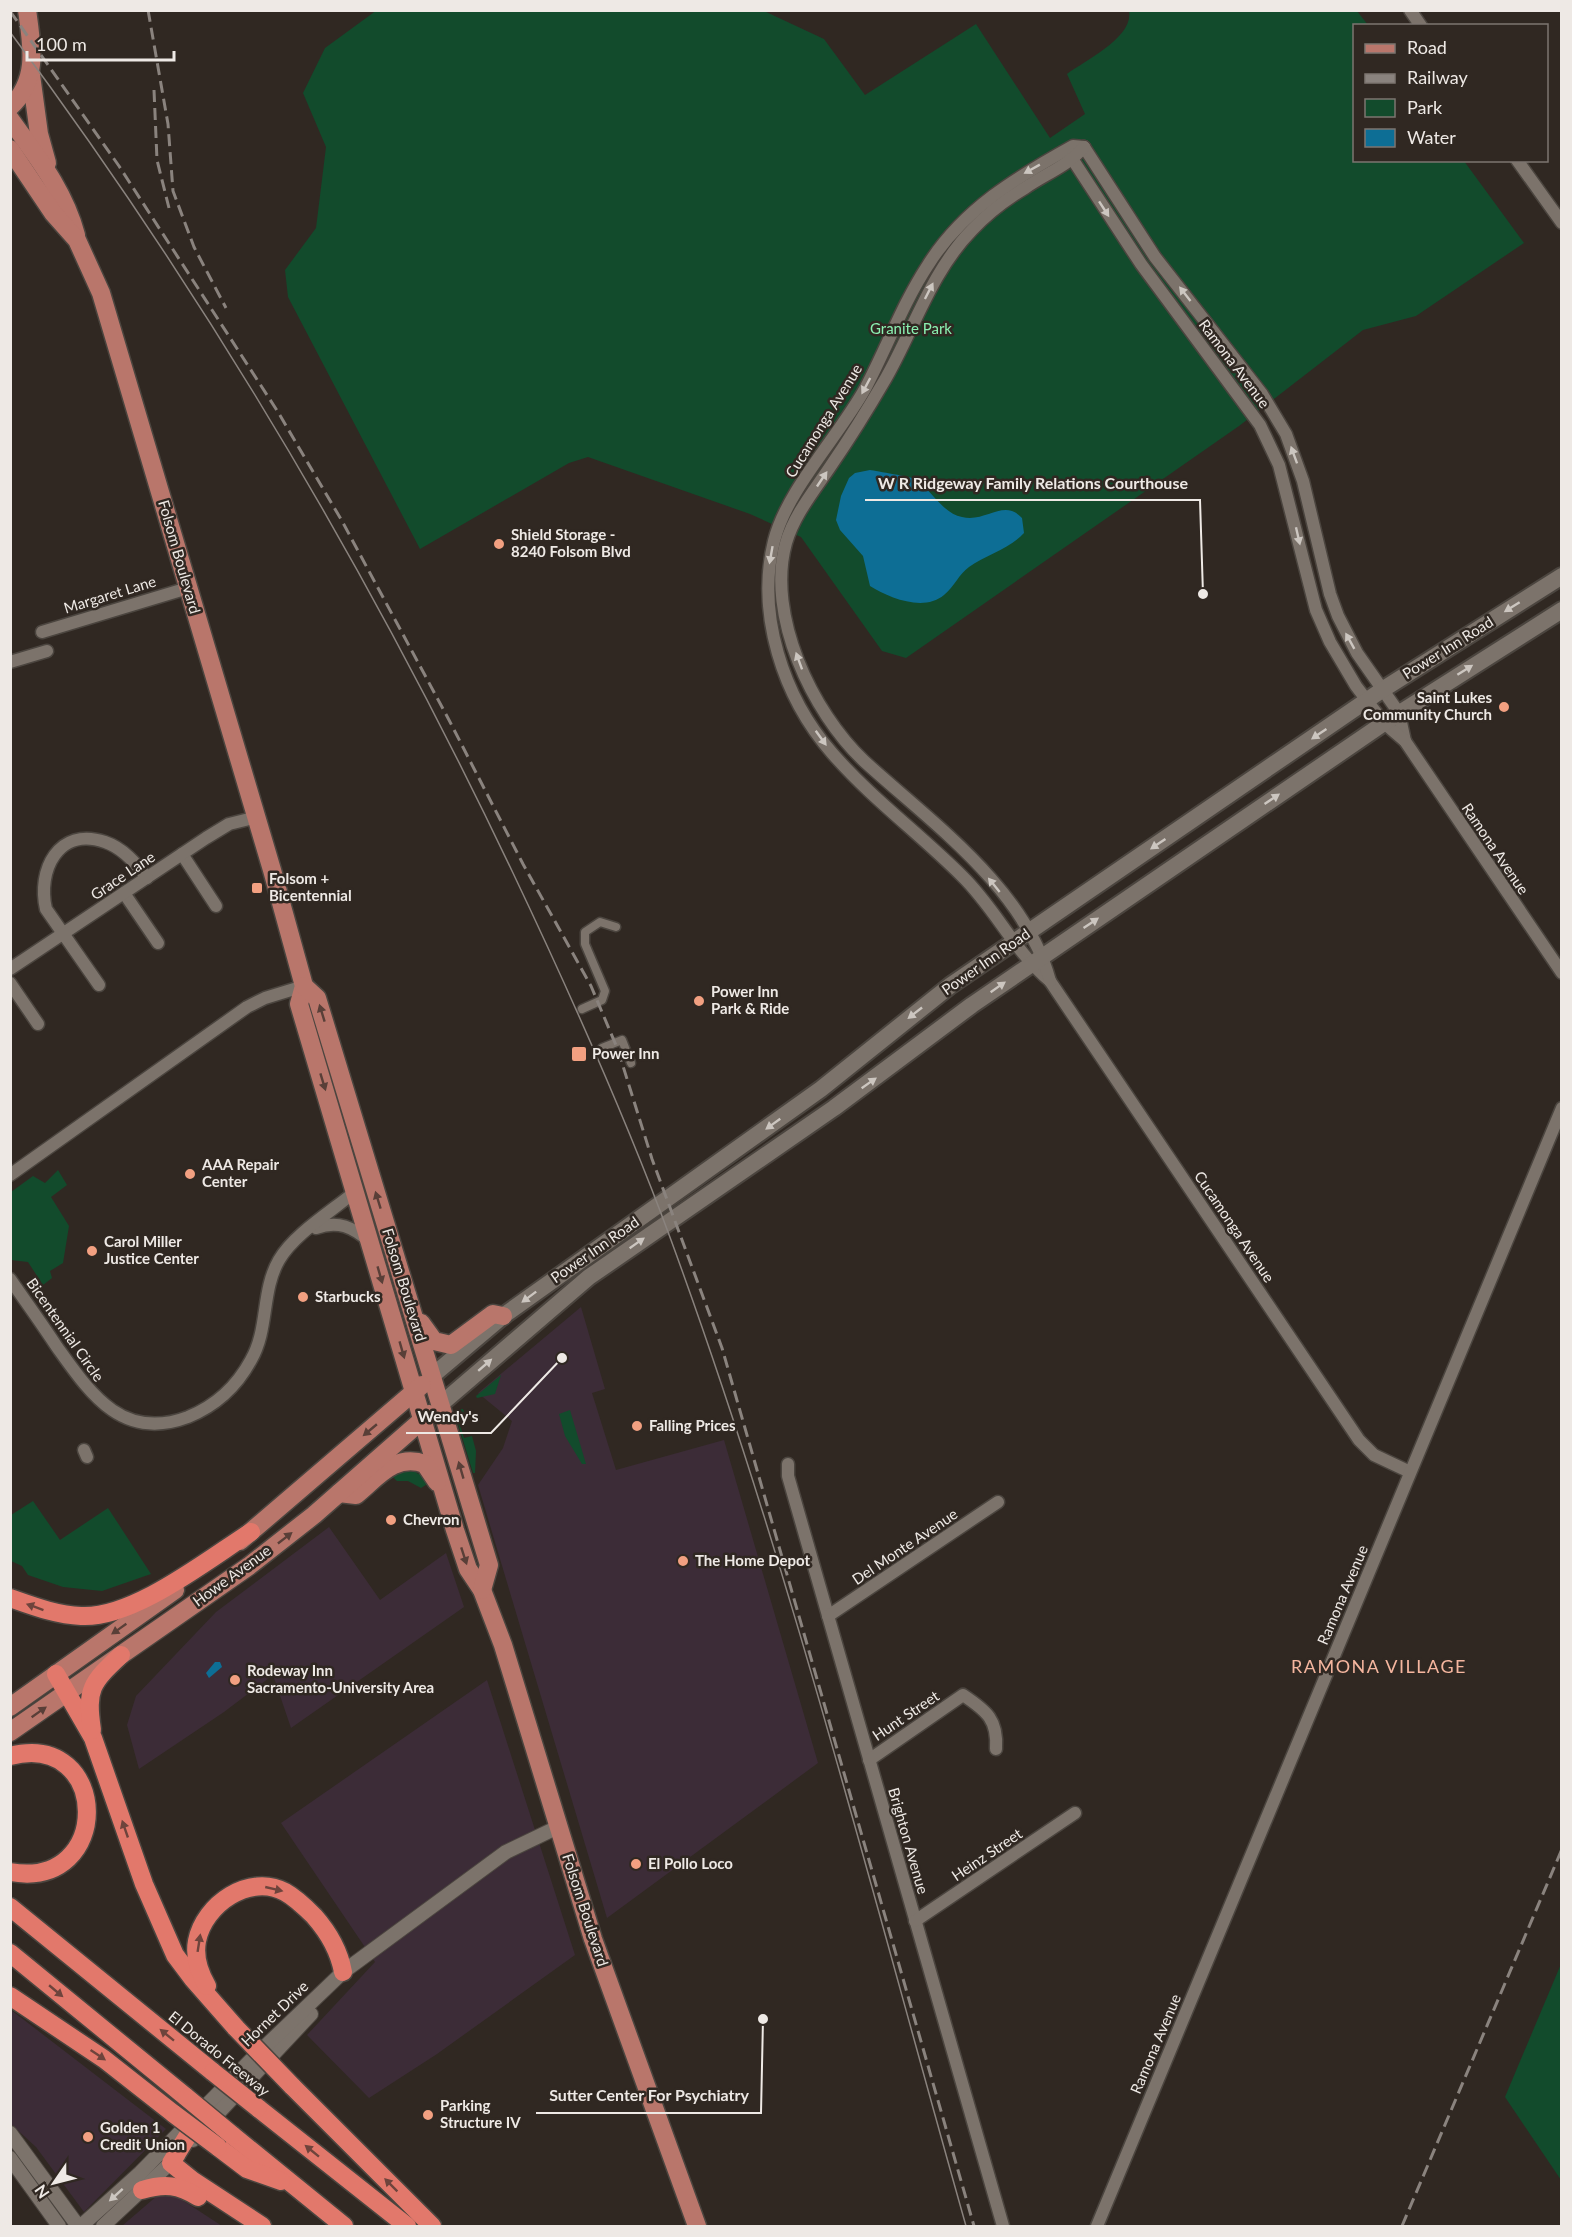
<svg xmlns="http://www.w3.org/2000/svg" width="1572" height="2237" viewBox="0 0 1572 2237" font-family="Lato,sans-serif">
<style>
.commercial{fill:#3c2c37}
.green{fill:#124b2c}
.water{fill:#0d6e95}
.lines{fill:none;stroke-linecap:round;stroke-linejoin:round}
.pedestrian-casing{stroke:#4b453f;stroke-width:11}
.minor-casing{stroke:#4b453f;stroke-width:15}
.tertiary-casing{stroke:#4b453f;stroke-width:16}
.secondary-casing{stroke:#4b453f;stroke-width:20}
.primary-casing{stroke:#4b453f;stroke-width:21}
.motorway-casing{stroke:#4b453f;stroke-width:21}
.pedestrian{stroke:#7c736b;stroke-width:8}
.minor{stroke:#7c736b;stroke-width:12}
.tertiary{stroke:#7c736b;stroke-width:14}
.secondary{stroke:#7c736b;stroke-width:16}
.primary{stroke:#b9766b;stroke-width:18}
.motorway{stroke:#e2786b;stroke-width:18}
.tram{stroke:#8a837e;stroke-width:1.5}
.rail{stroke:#8a837e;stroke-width:3;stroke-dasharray:12 6;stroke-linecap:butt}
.motorway-bridge-casing{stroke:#4b453f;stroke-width:21;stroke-linecap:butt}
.motorway-bridge{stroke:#e2786b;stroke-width:18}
.oneway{fill:#ccc6c0}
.oneway2{fill:#593f38}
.oneway3{fill:#6e443c}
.poi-dot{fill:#f2a081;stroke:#302822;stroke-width:2}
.labels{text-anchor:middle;stroke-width:5;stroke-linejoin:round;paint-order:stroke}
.park-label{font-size:15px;fill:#8bf0b1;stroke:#302822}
.street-label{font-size:15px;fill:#eee9e5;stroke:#302822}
.poi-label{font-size:15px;font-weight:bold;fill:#eee9e5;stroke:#302822;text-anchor:start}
.quarter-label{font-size:18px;letter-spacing:1.5px;fill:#f5b69f;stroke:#302822}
.leader{fill:none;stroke:#eee9e5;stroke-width:2}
.callout-dot{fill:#eee9e5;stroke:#302822;stroke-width:2}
.callout-label{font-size:16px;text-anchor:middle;font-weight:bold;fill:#eee9e5;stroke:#302822;stroke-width:5;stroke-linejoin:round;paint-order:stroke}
</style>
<rect width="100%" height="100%" fill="#302822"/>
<g class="commercial">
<polygon points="581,1307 605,1389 592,1393 616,1470 724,1440 818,1763 607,1918 478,1485 503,1448 512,1421 478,1393"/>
<polygon points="329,1527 380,1600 446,1553 464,1607 291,1728 273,1675 224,1712 139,1769 127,1725 136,1696 216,1612"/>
<polygon points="487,1680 575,1955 437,2054 369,2098 307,2035 375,1962 281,1823"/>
<polygon points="11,2010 166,2129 84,2212 36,2147 11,2124"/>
<polygon points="173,2194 222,2226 122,2226 158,2195"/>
</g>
<g class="green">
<path d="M 377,10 L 764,11 L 824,39 L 865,95 L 976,24 L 1050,138 L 1085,114 L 1067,74 C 1086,60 1134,37 1129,11 L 1357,11 L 1368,25 L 1354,26 L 1354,160 L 1464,161 L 1524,243 L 1416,316 L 1363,330 L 1239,426 L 906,658 L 882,651 L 801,537 L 750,514 L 588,457 L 569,463 L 420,549 L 288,297 L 285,270 L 316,228 L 326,147 L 303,93 L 325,48 Z"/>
<polygon points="58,1170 67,1185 51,1197 69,1226 63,1263 50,1271 52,1278 43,1285 28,1262 11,1260 11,1192 33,1176 45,1183"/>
<polygon points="501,1375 495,1394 477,1398 476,1396"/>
<polygon points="458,1409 463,1409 466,1419 459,1422 464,1438 472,1436 476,1451 475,1473 473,1473 455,1414"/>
<polygon points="570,1410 586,1464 582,1464 565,1436 559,1414"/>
<polygon points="414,1470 418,1474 421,1472 429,1483 421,1488 408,1481 397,1481 391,1475 395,1471"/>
<polygon points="33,1501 60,1540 108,1508 151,1574 102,1591 63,1587 28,1575 22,1566 11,1561 11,1515"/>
<polygon points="1561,1964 1561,2180 1505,2097"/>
</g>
<g class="water">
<path d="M 870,470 C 876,471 912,477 915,479 C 932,490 942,513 962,517 C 986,523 1004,498 1022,518 L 1024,533 C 1011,548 986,555 969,567 C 959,574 954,587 944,595 C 924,612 889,598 870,586 L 863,556 L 840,530 L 836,520 L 841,496 L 849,478 L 855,473 Z"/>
<polygon points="215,1662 220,1662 222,1667 209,1678 206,1673"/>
</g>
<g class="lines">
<defs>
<g id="pedestrian">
<polyline points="582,1009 602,1000 605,991 585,944 585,932 600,922 616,927"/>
<polyline points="602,1048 622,1040 631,1063"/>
</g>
<g id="minor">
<polyline points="1410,10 1421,26"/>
<path d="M 1084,147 L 1073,146 C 1017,177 963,209 928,265 C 903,303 887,347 866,387 C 840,435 787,489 774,541 C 756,614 783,697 832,753 C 871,798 920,834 962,876 C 995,908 1014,951 1050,981 L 1359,1440 L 1374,1455 L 1410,1472"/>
<polyline points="1084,147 1155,257 1262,394 1286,434 1303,481 1330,594 1338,616 1357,653 1399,713 1405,741"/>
<polyline points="1073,154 1073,160 1141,264 1260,425 1279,465 1316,610 1330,642 1356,686 1384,723 1405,741 1562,973"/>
<polyline points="1517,160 1562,223"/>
<polyline points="42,632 188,588"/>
<polyline points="10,662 47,651"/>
<polyline points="182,854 216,906"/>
<polyline points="124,893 158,943"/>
<polyline points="10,969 206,838 229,824 257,817"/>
<path d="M 1050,981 C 1025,888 932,823 864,761 C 812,712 766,615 786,543 C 794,515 814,491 830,467 C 850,438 868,409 886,378 C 914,329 931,272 972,230 C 988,213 1005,200 1025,188 C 1045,174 1068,166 1084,147"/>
<polyline points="10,983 38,1024"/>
<path d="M 99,985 L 46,909 C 37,871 58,826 105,842 C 123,848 136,863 147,878"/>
<polyline points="10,1175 247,1007 265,998 304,986"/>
<path d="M 316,1228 C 338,1220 353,1227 370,1242"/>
<path d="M 10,1279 C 26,1302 42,1324 57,1347 C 90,1393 122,1442 188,1417 C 215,1406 237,1386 251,1360 C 269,1329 261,1291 279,1260 C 294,1234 332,1211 356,1191"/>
<polyline points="84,1450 87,1457"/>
<polyline points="788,1464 788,1476 1003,2226"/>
<polyline points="828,1616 998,1502"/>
<path d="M 869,1760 L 963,1695 C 987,1711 998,1720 996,1749"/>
<polyline points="915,1921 1075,1813"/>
<polyline points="1097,2226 1562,1108"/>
</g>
<g id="tertiary">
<polyline points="10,2133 78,2226"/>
<polyline points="193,2140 311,2014"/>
<polyline points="10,2158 59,2226"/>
<polyline points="81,2226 140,2173 251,2060 343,1972 506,1852 558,1827"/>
<polyline points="103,2226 178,2156"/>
</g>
<g id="secondary">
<polyline points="432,1376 503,1316 821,1089 951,985 1382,690 1562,576"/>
<polyline points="441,1404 589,1277 834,1108 972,1005 1384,723 1562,610"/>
</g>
<g id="primary">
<polyline points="31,75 39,134 47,163"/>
<path d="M 10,107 C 39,81 32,45 27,10"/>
<path d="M 10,119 C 37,157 64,190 76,235"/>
<polyline points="10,149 53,213 77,240 101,293 272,870 304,986 299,1004 455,1530 468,1569 482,1590 503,1645 593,1939 697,2226"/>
<polyline points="304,986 317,998 489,1565 482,1590"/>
<polyline points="421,1323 434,1341 451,1345 493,1314 503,1316"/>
<path d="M 339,1493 L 356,1495 C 378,1477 395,1453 425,1464 L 437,1482"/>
<polyline points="240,1541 422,1385"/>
<polyline points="10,1707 175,1590"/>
<polyline points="10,1732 249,1566 314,1515 429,1414"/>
</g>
<g id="motorway">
<path d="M 10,1598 C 33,1606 56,1615 81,1616 C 133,1619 207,1560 251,1532"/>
<polyline points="56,1674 93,1738 144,1884 175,1955 193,1979 236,2028"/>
<path d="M 92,1730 C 86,1689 91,1683 121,1655"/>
<path d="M 10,1756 C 111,1730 114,1891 10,1872"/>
<polyline points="10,1907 213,2072"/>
<polyline points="10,1953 186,2097"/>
<path d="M 207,1986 C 199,1972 194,1957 197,1941 C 204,1904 250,1873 285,1892 C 296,1898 305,1907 314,1916 C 329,1933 339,1950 343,1972"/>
<polyline points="10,1996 104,2059 174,2114"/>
<polyline points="292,2086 432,2226"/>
<polyline points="258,2108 407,2226"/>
<polyline points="191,2122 190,2132 171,2163 192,2180 262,2226"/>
<polyline points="232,2135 344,2226"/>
<polyline points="218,2147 247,2169 281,2181"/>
<path d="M 142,2190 C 165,2183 179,2185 198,2197"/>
</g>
</defs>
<use href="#pedestrian" class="pedestrian-casing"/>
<use href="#minor" class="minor-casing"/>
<use href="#tertiary" class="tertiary-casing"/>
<use href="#secondary" class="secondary-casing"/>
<use href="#primary" class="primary-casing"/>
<use href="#motorway" class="motorway-casing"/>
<use href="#pedestrian" class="pedestrian"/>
<use href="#minor" class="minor"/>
<use href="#tertiary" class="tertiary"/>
<use href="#secondary" class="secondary"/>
<use href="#primary" class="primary"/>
<use href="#motorway" class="motorway"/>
<path class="tram" d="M 10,32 C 205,294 373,578 513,873 C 570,993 625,1115 671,1240 C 789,1562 873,1897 966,2226"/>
<g class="rail">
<polyline points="148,10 168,124 173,191 194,247 226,308"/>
<polyline points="10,11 119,166 278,412 342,521 449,720 523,864 591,986 618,1050 652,1159 722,1348 974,2226"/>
<polyline points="154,90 157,160 169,208"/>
<polyline points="1402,2226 1562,1849"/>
</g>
<defs>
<g id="motorway-bridge">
<polyline points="236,2028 292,2086"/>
<polyline points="213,2072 258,2108"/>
<polyline points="186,2097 232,2135"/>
<polyline points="174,2114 218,2147"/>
</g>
</defs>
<use href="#motorway-bridge" class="motorway-bridge-casing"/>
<use href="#motorway-bridge" class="motorway-bridge"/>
</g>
<defs><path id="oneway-solid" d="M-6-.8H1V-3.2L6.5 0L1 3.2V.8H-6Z" transform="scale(1.5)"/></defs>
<g class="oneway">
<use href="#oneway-solid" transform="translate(1032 169) rotate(151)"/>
<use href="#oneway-solid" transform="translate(1104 209) rotate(57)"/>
<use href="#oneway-solid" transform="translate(929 291) rotate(-63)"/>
<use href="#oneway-solid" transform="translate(1185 294) rotate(-128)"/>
<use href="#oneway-solid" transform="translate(866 386) rotate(118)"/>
<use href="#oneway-solid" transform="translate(1294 455) rotate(-110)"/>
<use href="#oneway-solid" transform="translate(822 479) rotate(-56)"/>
<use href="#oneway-solid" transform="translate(1298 536) rotate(77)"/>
<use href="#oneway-solid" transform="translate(771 555) rotate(100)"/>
<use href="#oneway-solid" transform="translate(1512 607) rotate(148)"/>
<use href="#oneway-solid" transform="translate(1350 641) rotate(-119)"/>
<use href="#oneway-solid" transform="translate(799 661) rotate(-110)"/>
<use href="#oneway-solid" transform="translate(1465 670) rotate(-32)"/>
<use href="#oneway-solid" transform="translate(1319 734) rotate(146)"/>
<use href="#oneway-solid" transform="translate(821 738) rotate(54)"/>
<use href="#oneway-solid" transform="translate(1272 799) rotate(-34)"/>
<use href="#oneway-solid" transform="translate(1158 844) rotate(146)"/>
<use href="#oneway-solid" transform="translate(994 885) rotate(-129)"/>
<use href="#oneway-solid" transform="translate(1091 923) rotate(-34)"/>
<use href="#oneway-solid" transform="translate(998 987) rotate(-35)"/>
<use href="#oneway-solid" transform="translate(915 1013) rotate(142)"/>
<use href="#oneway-solid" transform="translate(869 1083) rotate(-35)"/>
<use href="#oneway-solid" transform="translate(773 1124) rotate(144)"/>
<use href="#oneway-solid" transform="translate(637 1243) rotate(-35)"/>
<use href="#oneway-solid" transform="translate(529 1297) rotate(143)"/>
<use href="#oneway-solid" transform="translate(485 1365) rotate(-41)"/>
<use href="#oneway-solid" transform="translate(116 2195) rotate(138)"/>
</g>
<g class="oneway2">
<use href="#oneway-solid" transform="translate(322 1013) rotate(-107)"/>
<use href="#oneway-solid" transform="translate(323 1082) rotate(73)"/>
<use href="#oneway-solid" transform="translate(378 1200) rotate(-107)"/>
<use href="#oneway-solid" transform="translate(380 1275) rotate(74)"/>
<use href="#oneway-solid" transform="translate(402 1350) rotate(74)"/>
<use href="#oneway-solid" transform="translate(370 1430) rotate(140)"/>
<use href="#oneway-solid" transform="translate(461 1470) rotate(-106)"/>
<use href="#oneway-solid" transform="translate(285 1538) rotate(-38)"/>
<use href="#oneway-solid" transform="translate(464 1556) rotate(72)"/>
<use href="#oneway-solid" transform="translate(119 1629) rotate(145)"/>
<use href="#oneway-solid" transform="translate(39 1712) rotate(-35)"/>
</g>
<g class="oneway3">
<use href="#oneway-solid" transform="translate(35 1607) rotate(-160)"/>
<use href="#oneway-solid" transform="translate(125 1829) rotate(-109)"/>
<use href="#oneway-solid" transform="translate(274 1889) rotate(13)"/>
<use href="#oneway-solid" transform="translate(199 1943) rotate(-81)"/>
<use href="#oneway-solid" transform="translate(56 1991) rotate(40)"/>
<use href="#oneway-solid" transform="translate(167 2035) rotate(-141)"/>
<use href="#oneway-solid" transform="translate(98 2055) rotate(34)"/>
<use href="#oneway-solid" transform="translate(312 2151) rotate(-141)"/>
<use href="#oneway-solid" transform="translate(391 2185) rotate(-135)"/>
</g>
<g class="poi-dot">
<circle cx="499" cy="544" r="6"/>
<circle cx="1504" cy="707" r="6"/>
<rect x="251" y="882" width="12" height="12" rx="3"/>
<circle cx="699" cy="1001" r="6"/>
<rect x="571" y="1046" width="16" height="16" rx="3"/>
<circle cx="190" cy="1174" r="6"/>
<circle cx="92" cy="1251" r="6"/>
<circle cx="303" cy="1297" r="6"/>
<circle cx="637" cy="1426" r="6"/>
<circle cx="391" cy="1520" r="6"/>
<circle cx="683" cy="1561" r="6"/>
<circle cx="235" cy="1680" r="6"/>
<circle cx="636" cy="1864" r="6"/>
<circle cx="428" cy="2115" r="6"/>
<circle cx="88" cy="2137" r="6"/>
</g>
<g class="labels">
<g class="park-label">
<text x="911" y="334">Granite Park</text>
</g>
<g class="street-label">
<text transform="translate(1234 364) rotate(53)" y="5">Ramona Avenue</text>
<text transform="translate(824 421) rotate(-58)" y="5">Cucamonga Avenue</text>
<text transform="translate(179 557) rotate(74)" y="5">Folsom Boulevard</text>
<text transform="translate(110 595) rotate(-17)" y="5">Margaret Lane</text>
<text transform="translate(1448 648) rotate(-32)" y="5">Power Inn Road</text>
<text transform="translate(1495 849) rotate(56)" y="5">Ramona Avenue</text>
<text transform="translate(123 876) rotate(-34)" y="5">Grace Lane</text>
<text transform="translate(986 962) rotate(-35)" y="5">Power Inn Road</text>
<text transform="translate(1234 1227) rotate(56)" y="5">Cucamonga Avenue</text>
<text transform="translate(595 1250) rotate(-35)" y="5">Power Inn Road</text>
<text transform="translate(404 1285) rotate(73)" y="5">Folsom Boulevard</text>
<text transform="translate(65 1330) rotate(55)" y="5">Bicentennial Circle</text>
<text transform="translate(905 1547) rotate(-34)" y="5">Del Monte Avenue</text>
<text transform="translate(232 1576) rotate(-36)" y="5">Howe Avenue</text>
<text transform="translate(1343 1595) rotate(-67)" y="5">Ramona Avenue</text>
<text transform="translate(906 1716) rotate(-34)" y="5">Hunt Street</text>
<text transform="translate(908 1841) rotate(74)" y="5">Brighton Avenue</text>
<text transform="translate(987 1855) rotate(-34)" y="5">Heinz Street</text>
<text transform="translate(585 1910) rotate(72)" y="5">Folsom Boulevard</text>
<text transform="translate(275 2014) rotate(-44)" y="5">Hornet Drive</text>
<text transform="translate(1156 2044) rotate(-67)" y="5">Ramona Avenue</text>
<text transform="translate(219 2054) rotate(39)" y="5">El Dorado Freeway</text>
</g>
<g class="poi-label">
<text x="511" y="540">Shield Storage -<tspan x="511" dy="17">8240 Folsom Blvd</tspan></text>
<text x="1492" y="703" text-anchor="end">Saint Lukes<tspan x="1492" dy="17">Community Church</tspan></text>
<text x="269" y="884">Folsom +<tspan x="269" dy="17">Bicentennial</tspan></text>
<text x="711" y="997">Power Inn<tspan x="711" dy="17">Park &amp; Ride</tspan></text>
<text x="592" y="1059">Power Inn</text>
<text x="202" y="1170">AAA Repair<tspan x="202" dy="17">Center</tspan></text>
<text x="104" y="1247">Carol Miller<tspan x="104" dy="17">Justice Center</tspan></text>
<text x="315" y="1302">Starbucks</text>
<text x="649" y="1431">Falling Prices</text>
<text x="403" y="1525">Chevron</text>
<text x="695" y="1566">The Home Depot</text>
<text x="247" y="1676">Rodeway Inn<tspan x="247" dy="17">Sacramento-University Area</tspan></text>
<text x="648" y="1869">El Pollo Loco</text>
<text x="440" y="2111">Parking<tspan x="440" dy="17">Structure IV</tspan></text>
<text x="100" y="2133">Golden 1<tspan x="100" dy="17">Credit Union</tspan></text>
</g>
<g class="quarter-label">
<text x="1379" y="1673">RAMONA VILLAGE</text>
</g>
</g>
<path class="leader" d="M1203 594L1200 500H865M562 1358L491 1433H406M763 2019L761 2113H536"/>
<g class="callout-dot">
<circle cx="1203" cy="594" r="6"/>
<circle cx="562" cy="1358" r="6"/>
<circle cx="763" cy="2019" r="6"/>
</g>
<g class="callout-label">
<text x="1033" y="489">W R Ridgeway Family Relations Courthouse</text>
<text x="448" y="1422">Wendy's</text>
<text x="649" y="2101">Sutter Center For Psychiatry</text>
</g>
<rect width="1572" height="2237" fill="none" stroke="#eee9e5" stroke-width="24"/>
<rect x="1353" y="24" width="195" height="138" fill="#302822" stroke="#7c7570" stroke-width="1.5"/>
<rect x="1365" y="44" width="30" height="9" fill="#b9766b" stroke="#7c7570" stroke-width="1.5"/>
<text x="1407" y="54" font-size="18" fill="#eee9e5">Road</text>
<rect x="1365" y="74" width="30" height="9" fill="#8a837e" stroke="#7c7570" stroke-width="1.5"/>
<text x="1407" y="84" font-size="18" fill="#eee9e5">Railway</text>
<rect x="1365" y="99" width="30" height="18" fill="#124b2c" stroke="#7c7570" stroke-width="1.5"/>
<text x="1407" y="114" font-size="18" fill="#eee9e5">Park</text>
<rect x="1365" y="129" width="30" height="18" fill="#0d6e95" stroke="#7c7570" stroke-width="1.5"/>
<text x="1407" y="144" font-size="18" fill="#eee9e5">Water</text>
<g transform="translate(54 2183) rotate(235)" stroke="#302822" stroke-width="4.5" paint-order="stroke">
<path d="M0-4.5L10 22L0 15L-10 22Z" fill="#eee9e5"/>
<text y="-9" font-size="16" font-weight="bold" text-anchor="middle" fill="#eee9e5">N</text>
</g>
<path d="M27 51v9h147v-9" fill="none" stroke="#eee9e5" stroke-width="3"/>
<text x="36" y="51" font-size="18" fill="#eee9e5" stroke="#302822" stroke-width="4.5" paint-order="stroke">100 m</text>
</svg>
